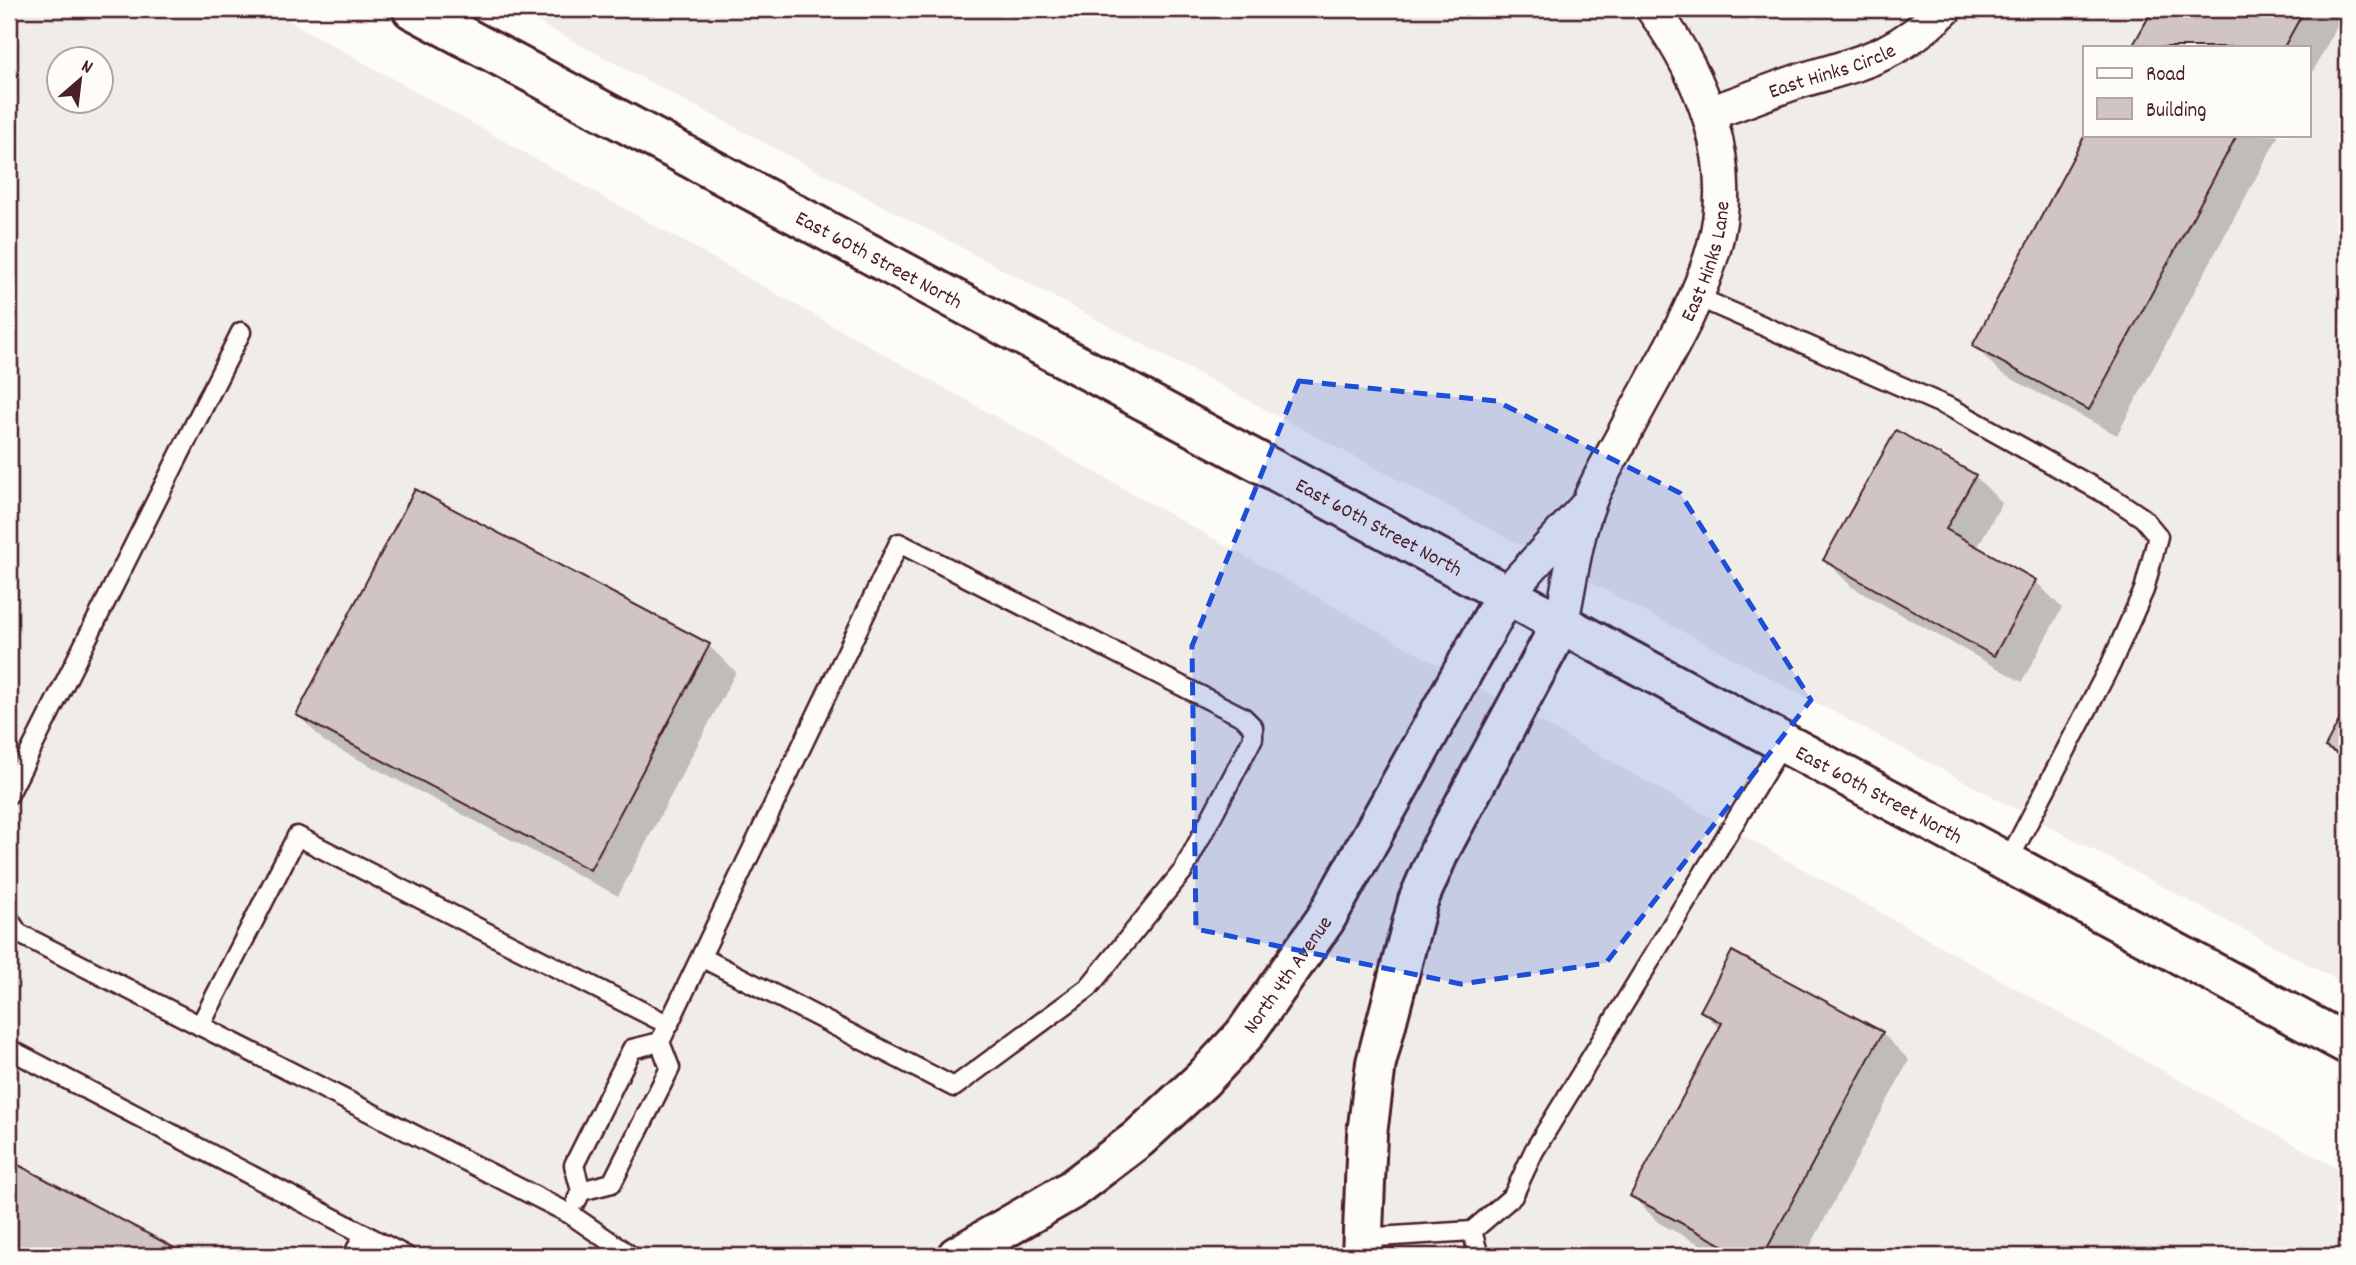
<svg xmlns="http://www.w3.org/2000/svg" width="2356" height="1265" viewBox="0 0 2356 1265" font-family="Dekko,sans-serif">
<style>
.built{fill:#f0ece8;fill-rule:evenodd}
.shadow{fill:#0003}
.building{fill:#d0c5c4;stroke:#4a1f2b;stroke-width:2}
.lines{fill:none;stroke-linecap:round;stroke-linejoin:round}
.service-casing{stroke:#4a1f2b;stroke-width:23}
.minor-casing{stroke:#4a1f2b;stroke-width:38}
.tertiary-casing{stroke:#4a1f2b;stroke-width:44}
.secondary-casing{stroke:#4a1f2b;stroke-width:44}
.service{stroke:#fdfcf7;stroke-width:18}
.minor{stroke:#fdfcf7;stroke-width:33}
.tertiary{stroke:#fdfcf7;stroke-width:38}
.secondary{stroke:#fdfcf7;stroke-width:38}
.marked{fill:#1d4ed8;fill-opacity:0.2;stroke:#1d4ed8;stroke-width:5;stroke-dasharray:14 9;stroke-linejoin:round}
.labels{text-anchor:middle;stroke-width:5;stroke-linejoin:round;paint-order:stroke}
.street-label{font-size:21px;fill:#4a1f2b;stroke:#fdfcf7}
</style>
<rect width="100%" height="100%" fill="#fdfcf7"/>
<filter id="ink" filterUnits="userSpaceOnUse"><feTurbulence type="fractalNoise" baseFrequency=".0143" numOctaves="2"/><feDisplacementMap in="SourceGraphic" scale="14" xChannelSelector="R" yChannelSelector="G"/><feConvolveMatrix kernelMatrix="1 2 1 2 8 2 1 2 1" color-interpolation-filters="sRGB"/></filter>
<g filter="url(#ink)">
<g class="built">
<path d="M 9,9 L 268,9 L 2347,1174 L 2347,1256 L 9,1256 ZM 60,60 L 102,60 L 102,102 L 60,102 Z"/>
<path d="M 513,9 L 2347,9 L 2347,985 ZM 2085,47 L 2309,47 L 2309,135 L 2085,135 Z"/>
</g>
<g class="shadow">
<polygon points="2155,9 2346,9 2309,79 2309,47 2134,47"/>
<polygon points="2087,135 2279,135 2117,435 2001,373 1974,346"/>
<polygon points="1975,476 2002,503 1977,548 2035,581 2062,608 2022,682 1852,587 1825,560"/>
<polygon points="708,645 736,672 618,896 325,742 298,715"/>
<polygon points="2347,710 2347,766 2328,746"/>
<polygon points="1702,1011 1882,1033 1909,1060 1805,1256 1722,1256 1659,1223 1632,1196 1720,1029"/>
<polygon points="9,1162 187,1256 9,1256"/>
</g>
<g class="building">
<polygon points="2153,9 2305,9 2284,47 2132,47"/>
<polygon points="2085,135 2237,135 2089,410 1972,346"/>
<polygon points="1896,430 1976,475 1946,529 2036,580 1994,656 1823,560"/>
<polygon points="415,489 710,644 590,870 296,715"/>
<polygon points="2347,706 2347,759 2325,747"/>
<polygon points="1732,951 1883,1032 1763,1256 1743,1256 1630,1196 1722,1023 1700,1011"/>
<polygon points="9,1160 188,1255 188,1256 9,1256"/>
</g>
<g class="lines">
<defs>
<g id="service">
<polyline points="1695,296 1953,409 2113,498 2143,518 2158,536 2144,590 2111,664 2007,863"/>
<polyline points="9,794 241,332"/>
<polyline points="9,919 18,933 570,1214 631,1256"/>
<polyline points="200,1026 297,836 669,1025"/>
<polyline points="9,1049 406,1256"/>
<polyline points="581,1191 612,1183 670,1068 660,1042 899,543 1243,717 1253,727 1253,738 1183,871 1088,988 954,1087 701,957"/>
<polyline points="577,1200 581,1191 574,1165 632,1049 660,1042"/>
<polyline points="1472,1231 1479,1256"/>
<polyline points="1362,1238 1472,1231 1513,1196 1534,1151 1783,743"/>
<polyline points="353,1256 364,1234"/>
</g>
<g id="minor">
<path id="s1" d="M 1709,113 C 1738,104 1766,92 1796,82 C 1862,62 1892,59 1945,9"/>
<polyline points="1506,594 1585,508"/>
<path id="s2" d="M 1561,624 C 1569,588 1575,538 1588,505 C 1597,480 1612,457 1624,434 C 1655,374 1696,312 1714,247 C 1738,162 1702,77 1653,9"/>
</g>
<g id="tertiary">
<path id="s3" d="M 957,1256 L 1071,1190 L 1138,1139 L 1202,1080 L 1244,1035 L 1325,920 L 1506,594"/>
<polyline points="1362,1256 1367,1134 1376,1063 1418,901 1440,850 1561,624"/>
</g>
<g id="secondary">
<path id="s4" d="M 412,9 L 2347,1044"/>
</g>
</defs>
<use href="#service" class="service-casing"/>
<use href="#minor" class="minor-casing"/>
<use href="#tertiary" class="tertiary-casing"/>
<use href="#secondary" class="secondary-casing"/>
<use href="#service" class="service"/>
<use href="#minor" class="minor"/>
<use href="#tertiary" class="tertiary"/>
<use href="#secondary" class="secondary"/>
</g>
</g>
<path class="marked" d="M 1299,381 L 1496,401 L 1680,493 L 1811,700 L 1606,963 L 1461,984 L 1196,929 L 1192,646 Z"/>
<g class="labels">
<g class="street-label">
<text dy="7" stroke="none"><textPath href="#s1" startOffset="130">East Hinks Circle</textPath></text>
<text dy="7" stroke="none"><textPath href="#s4" startOffset="530">East 60th Street North</textPath></text>
<text dy="7" stroke="none"><textPath href="#s2" startOffset="394">East Hinks Lane</textPath></text>
<text dy="7" stroke="none"><textPath href="#s4" startOffset="1097">East 60th Street North</textPath></text>
<text dy="7" stroke="none"><textPath href="#s4" startOffset="1664">East 60th Street North</textPath></text>
<text dy="7" stroke="none"><textPath href="#s3" startOffset="439">North 4th Avenue</textPath></text>
</g>
</g>
<rect width="2356" height="1265" fill="none" stroke="#fdfcf7" stroke-width="35"/>
<rect x="18" y="18" width="2321" height="1230" fill="none" stroke="#4a1f2b" stroke-width="2.5" filter="url(#ink)"/>
<rect x="2083" y="46" width="228" height="91" fill="#fdfcf7" stroke="#b5a4a5" stroke-width="2"/>
<rect x="2097" y="68" width="35" height="10" fill="#fdfcf7" stroke="#b5a4a5" stroke-width="2"/>
<text x="2146" y="80" font-size="21" fill="#4a1f2b">Road</text>
<rect x="2097" y="98" width="35" height="21" fill="#d0c5c4" stroke="#b5a4a5" stroke-width="2"/>
<text x="2146" y="116" font-size="21" fill="#4a1f2b">Building</text>
<g transform="translate(80 80) rotate(28)"><circle r="33" fill="#fdfcf7" stroke="#b5a4a5" stroke-width="2"/>
<path d="M0-5L12 26L0 18L-12 26Z" fill="#4a1f2b"/>
<text y="-10" font-size="19" font-weight="bold" text-anchor="middle" fill="#4a1f2b">N</text>
</g>
</svg>
